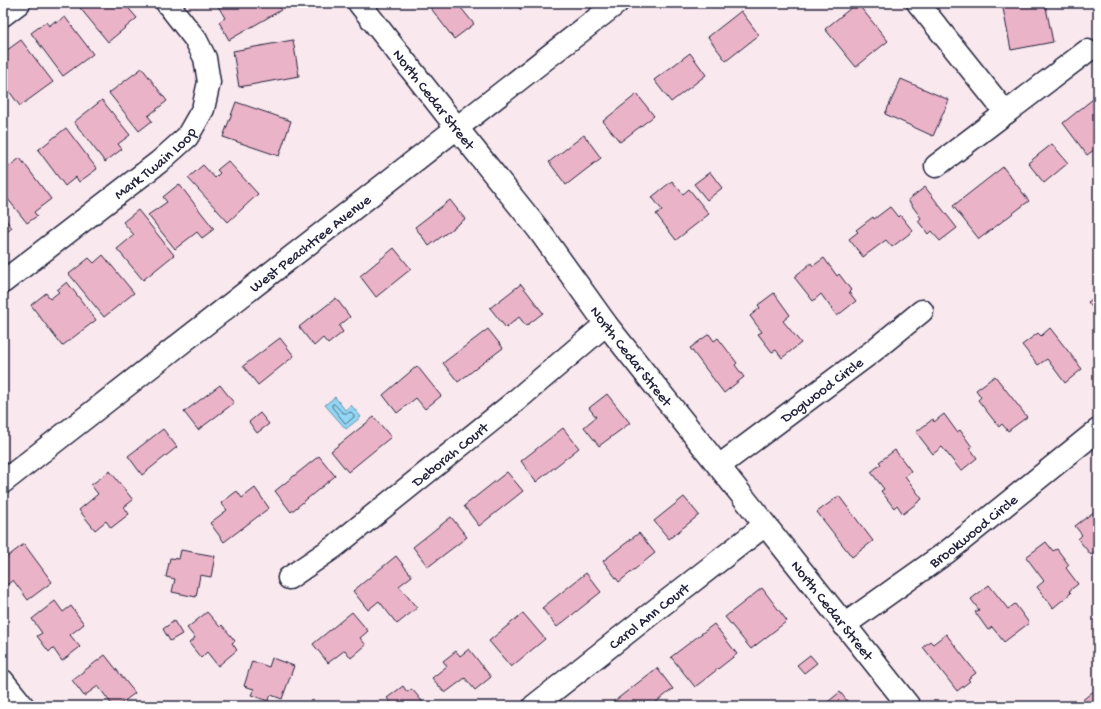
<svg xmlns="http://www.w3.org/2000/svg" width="1101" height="709" viewBox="0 0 1101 709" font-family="'Gochi Hand',sans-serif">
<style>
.water{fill:#92d7f4;stroke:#658faa}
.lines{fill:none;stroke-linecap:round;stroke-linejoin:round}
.shore{stroke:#4f6a85;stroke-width:1}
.building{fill:#ebb3c8;stroke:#22223b}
.minor-casing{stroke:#22223b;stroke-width:25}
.minor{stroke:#fff;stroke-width:22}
.labels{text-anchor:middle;stroke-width:4;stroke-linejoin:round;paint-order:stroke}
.street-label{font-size:15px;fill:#22223b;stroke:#fff}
</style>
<rect width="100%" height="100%" fill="#f9e8ee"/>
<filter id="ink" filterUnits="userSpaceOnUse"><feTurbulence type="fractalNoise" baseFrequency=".025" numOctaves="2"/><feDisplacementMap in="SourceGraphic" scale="8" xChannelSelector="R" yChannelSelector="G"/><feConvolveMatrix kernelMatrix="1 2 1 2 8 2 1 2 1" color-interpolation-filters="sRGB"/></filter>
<g filter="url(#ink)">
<polygon class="water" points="335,397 345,410 351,405 361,417 346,429 325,405"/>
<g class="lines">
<path class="shore" d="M 334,404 C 341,409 340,416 351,412 L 354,415 L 354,417 L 347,423 L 345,423 L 332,407 L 332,405 Z"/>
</g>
<g class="building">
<polygon points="87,3 124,3 137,18 108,42 80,8"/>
<polygon points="223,3 277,3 281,10 229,40 219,22 225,18 218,6"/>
<polygon points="427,3 457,3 474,24 454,39"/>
<polygon points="515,3 530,3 521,10"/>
<polygon points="857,3 888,41 856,67 825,29"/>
<polygon points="1002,3 1045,3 1053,42 1011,50"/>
<polygon points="741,11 759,35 726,61 708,37"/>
<polygon points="65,17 93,54 63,76 31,33 46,22 49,26 55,21 56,23"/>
<polygon points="21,40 53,82 20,106 3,83 3,61 7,58 3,53"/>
<polygon points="293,40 299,76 239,87 233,51"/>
<polygon points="690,53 706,75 671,102 654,80"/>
<polygon points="142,68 167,101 148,116 152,121 139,131 109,93"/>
<polygon points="901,79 949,100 933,136 885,114"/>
<polygon points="637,94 654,116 620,142 603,121"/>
<polygon points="1098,95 1098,147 1087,155 1063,123"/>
<polygon points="102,100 130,135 118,144 122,149 105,162 74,122"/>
<polygon points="236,102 291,121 279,156 223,137"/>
<polygon points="66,128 97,169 79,182 76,177 65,186 38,150"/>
<polygon points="584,135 601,158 566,185 549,162"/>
<polygon points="1052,144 1068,163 1044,183 1028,163"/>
<polygon points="20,158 51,199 34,212 37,216 27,223 3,193 3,171"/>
<polygon points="228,161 258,194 228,222 188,178 203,165 215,178 220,173 217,170"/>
<polygon points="1003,167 1029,201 979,239 953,206"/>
<polygon points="710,172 722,188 707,200 694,184"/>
<polygon points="672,181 683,194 689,189 709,214 676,240 656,214 662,210 652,197"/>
<polygon points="179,184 214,229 202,238 197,232 175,249 148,215 167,202 163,197"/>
<polygon points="925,187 957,228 940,241 931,231 928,234 918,221 921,218 908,200"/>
<polygon points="450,200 465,219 429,246 415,227"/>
<polygon points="890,207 898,217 900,215 913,231 892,247 886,240 863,257 849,239 858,232 856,230 873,217 874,219"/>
<polygon points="138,210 174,255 143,280 117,249 134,235 123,222"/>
<polygon points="3,216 12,228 3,235"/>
<polygon points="394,248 411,269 376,297 360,276"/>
<polygon points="103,255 134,293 104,317 69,274 89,258 94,263"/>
<polygon points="824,258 837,276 839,274 851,290 849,292 856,301 837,316 821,294 813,301 794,277 811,263 813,266"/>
<polygon points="67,282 96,320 62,346 31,305 46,293 50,299 59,292 57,290"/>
<polygon points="521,284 543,313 526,326 519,317 506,328 490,308"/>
<polygon points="774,293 790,315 783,321 801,343 782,358 776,350 772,352 758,334 762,332 750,316 760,308 758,305"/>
<polygon points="1098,295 1098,315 1088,302"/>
<polygon points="336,298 350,317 339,326 343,332 328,344 323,338 314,346 299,327"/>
<polygon points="1050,328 1082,369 1065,383 1047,359 1038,365 1022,345 1038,333 1041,336"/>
<polygon points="488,329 503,348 458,382 443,363"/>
<polygon points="709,334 714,341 718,338 737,363 735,365 744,377 724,393 690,348"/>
<polygon points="280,338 294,356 258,385 243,366"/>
<polygon points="417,366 441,396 425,409 416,398 397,413 383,395"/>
<polygon points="995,376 1027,417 1008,431 1002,424 999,427 978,400 981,397 976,390"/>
<polygon points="220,385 234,403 198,430 184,412"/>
<polygon points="607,394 630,423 599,446 584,427 596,417 589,408"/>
<polygon points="260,413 269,424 257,433 249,422"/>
<polygon points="944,414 957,432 960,430 972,447 970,448 977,458 961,471 942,447 933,454 916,432 933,419 934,422"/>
<polygon points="374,417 391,437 348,472 331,451"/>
<polygon points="563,428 579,448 536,482 521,461"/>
<polygon points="163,429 177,447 142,475 128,456"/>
<polygon points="895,450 911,471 905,476 922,499 903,514 897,505 894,508 881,491 884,489 871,472 881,464 879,462"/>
<polygon points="319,456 335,476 291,512 275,491"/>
<polygon points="110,471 133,500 124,507 129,514 111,528 106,521 95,530 79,510 98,494 91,485"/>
<polygon points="507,472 523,491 479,526 464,506"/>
<polygon points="255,488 269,508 224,542 210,523 227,510 221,503 237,491 242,498"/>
<polygon points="839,496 873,541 852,557 817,512"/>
<polygon points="684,497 699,515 669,539 654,521"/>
<polygon points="1095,511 1098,515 1098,556 1095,552 1091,555 1078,539 1082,535 1075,526"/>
<polygon points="451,517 467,537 428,567 413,547"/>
<polygon points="639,533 655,553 619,582 603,561"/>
<polygon points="1046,542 1053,551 1057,549 1069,565 1066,568 1078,584 1069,591 1071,593 1053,608 1037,587 1044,581 1026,557"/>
<polygon points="24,544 52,582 28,600 13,580 3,588 3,560"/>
<polygon points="181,550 215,556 211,577 200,575 196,597 172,592 175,579 166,577 170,558 179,559"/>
<polygon points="396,556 412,576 399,586 417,608 397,624 379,601 368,610 353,591"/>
<polygon points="586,573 601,592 557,627 542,608"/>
<polygon points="989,585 1008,609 1015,604 1029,623 1004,642 992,627 988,630 975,612 979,610 971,599"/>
<polygon points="762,588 787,621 751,649 725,617"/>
<polygon points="55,601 63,612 71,606 84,624 70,635 80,647 62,661 53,648 49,652 37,636 42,633 32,619"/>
<polygon points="207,612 220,627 222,625 235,641 232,643 237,650 218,666 207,652 201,658 189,643 195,638 187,628"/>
<polygon points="352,612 368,631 360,638 366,645 351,658 345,650 328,663 313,644"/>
<polygon points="523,613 545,639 511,667 489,641"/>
<polygon points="174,621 182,634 170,641 163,629"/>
<polygon points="714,624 737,654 695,687 671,657"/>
<polygon points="946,634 976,673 968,679 970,681 957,691 923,647 930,641 933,644"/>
<polygon points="469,649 491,677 475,690 465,678 445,693 432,678 447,666 443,661 456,651 460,656"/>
<polygon points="105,655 135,693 118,706 113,706 98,686 84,696 72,680"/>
<polygon points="810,655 817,663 804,673 797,665"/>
<polygon points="272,658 294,666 282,699 271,695 268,701 251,695 254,689 244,686 252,661 269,667"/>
<polygon points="657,668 673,689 651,706 615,706 612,703"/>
<polygon points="403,686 407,692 412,689 426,706 390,706 392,704 387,698"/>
<polygon points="1095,690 1098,694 1098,706 1075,706"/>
<polygon points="840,692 851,706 823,706"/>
</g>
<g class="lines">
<defs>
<g id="minor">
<path id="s1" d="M 359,3 L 457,128 L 538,229 L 606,324 L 909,706"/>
<polyline points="918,3 1006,113"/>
<polyline points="3,15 19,3"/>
<polyline points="936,166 1087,51"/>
<path id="s2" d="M 3,282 L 159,162 L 187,137 L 203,109 L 209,82 L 205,58 L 196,40 L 167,3"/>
<path id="s3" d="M 719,466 L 873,351 L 922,311"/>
<path id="s4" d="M 3,482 L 617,3"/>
<path id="s5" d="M 289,578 L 334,547 L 512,404 L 606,324"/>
<path id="s6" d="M 844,625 L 947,552 L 1098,430"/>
<polyline points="3,681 23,706"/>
<path id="s7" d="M 534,706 L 662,605 L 765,525"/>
</g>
</defs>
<use href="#minor" class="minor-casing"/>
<use href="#minor" class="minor"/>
</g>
</g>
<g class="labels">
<g class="street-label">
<text dy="5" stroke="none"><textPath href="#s1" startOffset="122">North Cedar Street</textPath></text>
<text dy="5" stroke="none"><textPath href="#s2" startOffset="193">Mark Twain Loop</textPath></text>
<text dy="5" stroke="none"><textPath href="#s4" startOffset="389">West Peachtree Avenue</textPath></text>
<text dy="5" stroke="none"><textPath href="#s1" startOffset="446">North Cedar Street</textPath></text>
<text dy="5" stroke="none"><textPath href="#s3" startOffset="128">Dogwood Circle</textPath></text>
<text dy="5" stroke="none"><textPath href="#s5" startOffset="203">Deborah Court</textPath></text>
<text dy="5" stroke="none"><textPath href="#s6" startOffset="160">Brookwood Circle</textPath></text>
<text dy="5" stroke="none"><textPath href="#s1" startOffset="770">North Cedar Street</textPath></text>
<text dy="5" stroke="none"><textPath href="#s7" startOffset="146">Carol Ann Court</textPath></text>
</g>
</g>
<rect width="1101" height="709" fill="none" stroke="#fff" stroke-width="16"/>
<rect x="8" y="8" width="1085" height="693" fill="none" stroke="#22223b" stroke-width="1.5" filter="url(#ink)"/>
</svg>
